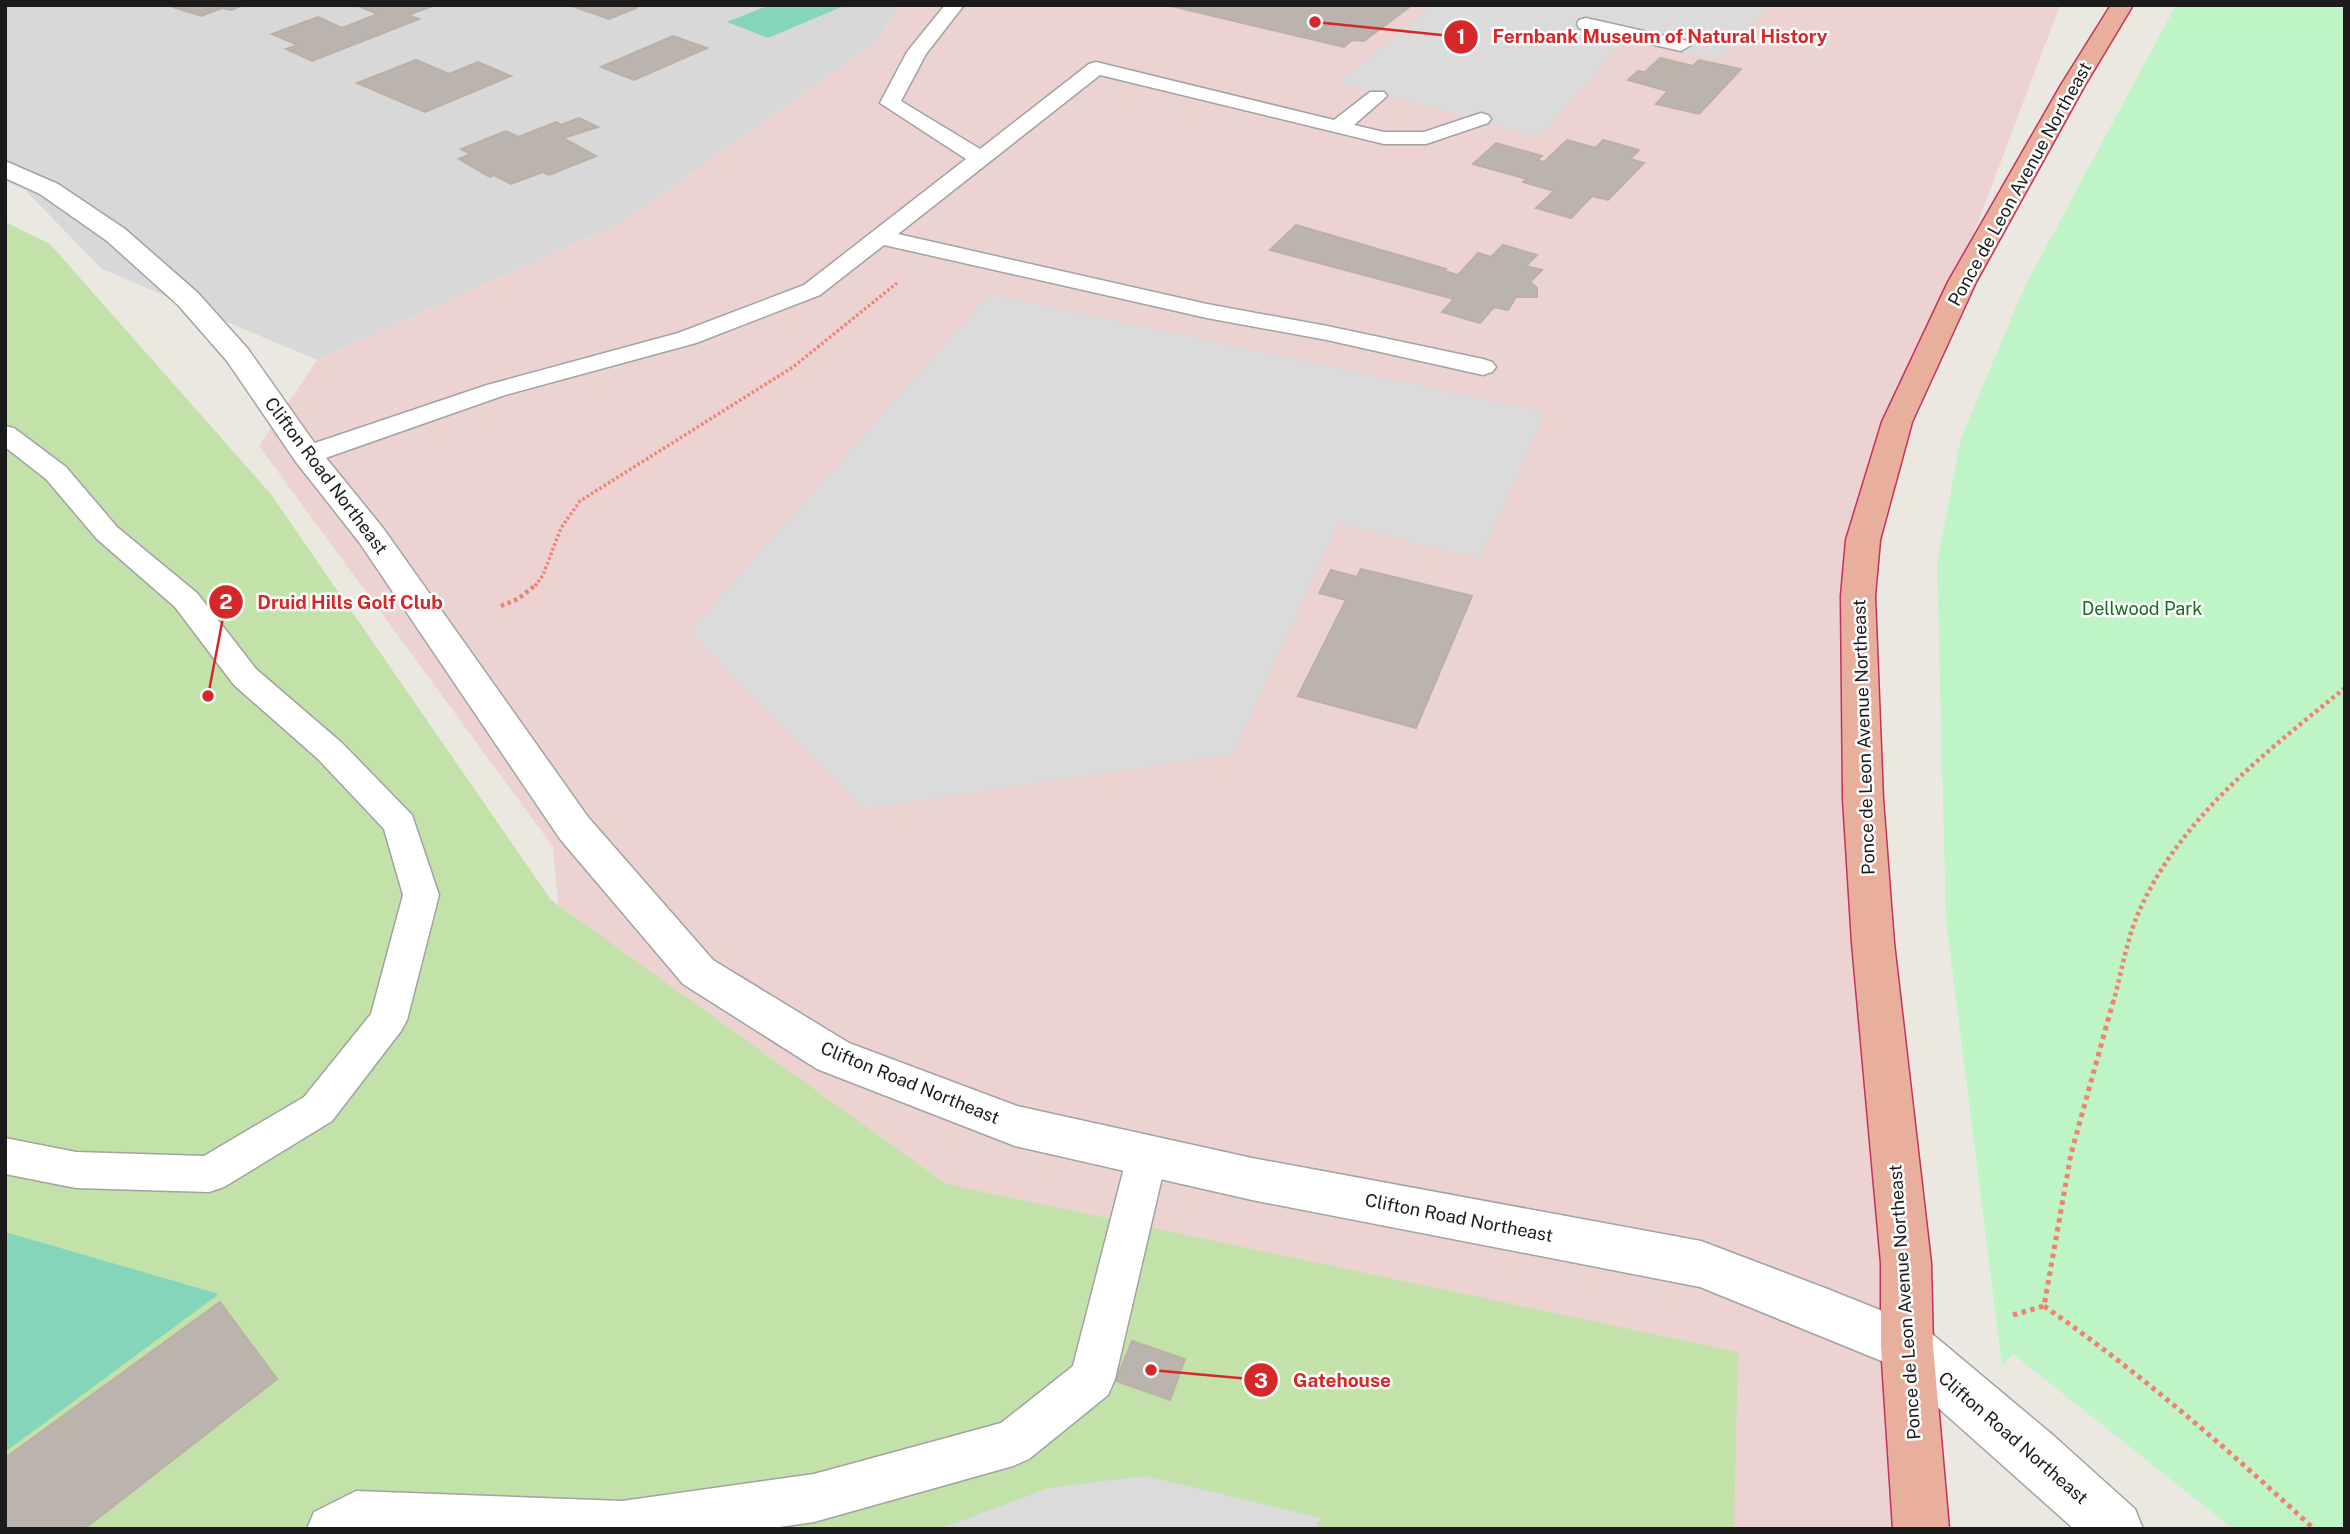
<svg xmlns="http://www.w3.org/2000/svg" width="2350" height="1534" viewBox="0 0 2350 1534" font-family="'Public Sans',sans-serif">
<style>
.residential{fill:#d9d8d8}
.commercial{fill:#ecd3d1}
.grass{fill:#c3e2aa}
.park{fill:#bff4c6}
.pitch{fill:#84d5ba}
.parking{fill:#dbdbdb}
.building{fill:#bbb4ae;stroke:#bcb0a5;stroke-width:2}
.lines{fill:none;stroke-linecap:round;stroke-linejoin:round}
.service-casing{stroke:#a2a2a2;stroke-width:3}
.tertiary-casing{stroke:#a2a2a2;stroke-width:3}
.trunk-casing{stroke:#c6315d;stroke-width:3}
.path-far2{stroke:#ed8370;stroke-width:3.5;stroke-dasharray:2.5 2.5;stroke-linecap:butt}
.path-far1{stroke:#ed8370;stroke-width:4.5;stroke-dasharray:3.5 3.5;stroke-linecap:butt}
.path{stroke:#ed8370;stroke-width:5;stroke-dasharray:4.5 4.5;stroke-linecap:butt}
.service{fill:#fff;fill-rule:evenodd}
.tertiary{fill:#fff;fill-rule:evenodd}
.trunk{fill:#e8b09c;fill-rule:evenodd}
.labels{text-anchor:middle;stroke-width:5;stroke-linejoin:round;paint-order:stroke}
.street-label{font-size:18px;fill:#1b1b1b;stroke:#fff}
.park-label{font-size:18px;fill:#146e1f;stroke:#fff}
.leader{fill:none;stroke:#d62828;stroke-width:2.5}
.callout-dot{fill:#d62828;stroke:#fff;stroke-width:2.5}
.mark-label{font-size:21px;text-anchor:middle;font-weight:bold;fill:#fff}
.callout-label{font-size:19px;text-anchor:middle;font-weight:bold;fill:#d62828;stroke:#fff;stroke-width:5;stroke-linejoin:round;paint-order:stroke}
</style>
<rect width="100%" height="100%" fill="#ebe8e1"/>
<polygon class="residential" points="5,5 900,5 878,41 621,223 317,360 102,269 24,189 5,181"/>
<polygon class="commercial" points="900,5 2060,5 1922,370 1861,568 1922,1529 5,1529 5,1205 569,1027 553,847 259,446 317,360 621,223 878,41"/>
<polygon class="grass" points="5,222 50,244 270,493 551,900 946,1184 1738,1352 1734,1529 5,1529"/>
<polygon class="park" points="2176,5 2345,5 2345,1529 2233,1529 2013,1354 2002,1367 1946,920 1937,563 1961,438 2025,286"/>
<g class="pitch">
<polygon points="770,5 846,5 768,38 727,22"/>
<polygon points="5,1232 219,1294 5,1452"/>
</g>
<g class="parking">
<polygon points="1434,5 1771,5 1720,61 1626,39 1539,137 1339,82"/>
<polygon points="989,294 1545,412 1480,559 1338,523 1233,754 863,809 690,631"/>
<polygon points="1146,1476 1321,1518 1314,1529 940,1529 1048,1488"/>
</g>
<g class="building">
<polygon points="167,5 243,5 231,10 222,8 201,16"/>
<polygon points="356,5 435,5 408,15 419,19 312,61 286,49 298,45 272,34 318,17 342,28 378,14"/>
<polygon points="569,5 629,5 636,8 609,19"/>
<polygon points="1167,5 1412,5 1364,41 1352,40 1344,47"/>
<polygon points="673,36 707,48 634,80 601,67"/>
<polygon points="1660,58 1693,66 1699,60 1741,69 1699,114 1656,104 1668,91 1628,80 1638,71 1645,72"/>
<polygon points="416,60 449,74 478,62 511,76 425,112 357,83"/>
<polygon points="579,118 598,127 563,138 596,156 549,175 543,172 511,184 494,175 490,177 459,159 471,154 461,149 506,131 518,137 557,122 561,125"/>
<polygon points="1567,140 1596,148 1603,140 1639,150 1630,159 1644,163 1608,200 1592,196 1571,218 1536,208 1554,191 1523,182 1527,179 1473,164 1496,143 1542,156 1537,160 1544,162"/>
<polygon points="1296,225 1446,269 1444,271 1458,275 1478,253 1491,257 1503,245 1537,255 1526,266 1542,270 1530,282 1537,288 1537,297 1516,297 1508,310 1494,307 1480,323 1442,312 1454,299 1270,250"/>
<polygon points="1361,569 1472,596 1416,728 1298,696 1346,600 1319,593 1331,570 1357,577"/>
<polygon points="220,1302 277,1379 84,1529 5,1529 5,1458"/>
<polygon points="1132,1341 1185,1359 1170,1400 1116,1381"/>
</g>
<g class="lines">
<defs>
<g id="service">
<polygon points="945,5 964,5 926,54 901,101 980,149 1089,64 1096,62 1334,120 1370,92 1384,92 1387,96 1354,125 1384,132 1424,132 1481,113 1488,115 1491,119 1488,123 1426,144 1384,144 1100,75 898,234 1207,304 1327,326 1483,359 1492,362 1496,367 1492,372 1483,375 1327,340 1207,318 884,245 820,295 696,343 505,395 317,461 307,463 297,461 293,455 297,449 487,385 678,333 804,285 966,159 880,103 907,52"/>
<polygon points="1586,18 1688,41 1691,45 1681,51 1579,28 1577,24 1579,20"/>
<polygon points="5,426 14,428 66,467 117,527 197,593 256,669 342,743 412,815 439,895 407,1020 401,1031 332,1121 224,1187 209,1192 76,1188 5,1174 5,1138 76,1152 204,1156 304,1097 371,1014 403,895 384,829 318,759 234,685 175,607 97,539 46,479 5,447"/>
<polygon points="1147,1138 1161,1143 1167,1156 1115,1379 1108,1395 1029,1459 1013,1466 814,1522 765,1529 307,1529 314,1512 356,1491 622,1501 814,1474 1001,1423 1073,1366 1127,1156 1133,1143"/>
</g>
<polygon id="tertiary" points="5,161 58,184 125,229 198,293 248,349 318,448 383,528 588,817 713,960 849,1043 1017,1106 1252,1158 1701,1241 1825,1288 1925,1328 2054,1436 2135,1509 2143,1529 2074,1529 1889,1364 1700,1287 1252,1200 1015,1146 817,1069 683,984 560,839 359,542 296,462 227,361 178,305 107,241 40,194 5,178"/>
<polygon id="trunk" points="2111,5 2133,5 2085,85 1976,282 1912,422 1880,540 1875,596 1883,799 1894,943 1931,1263 1933,1346 1949,1529 1893,1529 1881,1346 1881,1263 1852,943 1843,799 1841,596 1846,540 1882,422 1948,282 2061,85"/>
</defs>
<use href="#service" class="service-casing"/>
<use href="#tertiary" class="tertiary-casing"/>
<use href="#trunk" class="trunk-casing"/>
<polyline class="path-far2" points="535,586 543,575 561,528 580,501 793,367 897,283"/>
<g class="path-far1">
<polyline points="501,606 518,599 537,584"/>
<path d="M 2113,1003 C 2121,975 2126,943 2137,916 C 2178,819 2266,752 2345,688"/>
</g>
<g class="path">
<path d="M 2044,1306 C 2140,1373 2228,1449 2314,1529"/>
<polyline points="2013,1315 2044,1306 2071,1154 2113,1002"/>
</g>
<use href="#service" class="service"/>
<use href="#tertiary" class="tertiary"/>
<use href="#trunk" class="trunk"/>
</g>
<g class="labels">
<g class="street-label">
<text transform="translate(2020 184) rotate(-61)" y="6">Ponce de Leon Avenue Northeast</text>
<text transform="translate(326 476) rotate(53)" y="6">Clifton Road Northeast</text>
<text transform="translate(1864 737) rotate(-92)" y="6">Ponce de Leon Avenue Northeast</text>
<text transform="translate(910 1083) rotate(22)" y="6">Clifton Road Northeast</text>
<text transform="translate(1459 1218) rotate(11)" y="6">Clifton Road Northeast</text>
<text transform="translate(1905 1302) rotate(-94)" y="6">Ponce de Leon Avenue Northeast</text>
<text transform="translate(2013 1438) rotate(41)" y="6">Clifton Road Northeast</text>
</g>
<g class="park-label">
<text x="2142" y="615">Dellwood Park</text>
</g>
</g>
<path class="leader" d="M1315 22L1461 37M208 696L226 602M1151 1370L1261 1380"/>
<g class="callout-dot">
<circle cx="1315" cy="22" r="7"/>
<circle cx="208" cy="696" r="7"/>
<circle cx="1151" cy="1370" r="7"/>
<circle cx="1461" cy="37" r="18"/>
<circle cx="226" cy="602" r="18"/>
<circle cx="1261" cy="1380" r="18"/>
</g>
<g class="mark-label">
<text x="1461" y="44">1</text>
<text x="226" y="609">2</text>
<text x="1261" y="1388">3</text>
</g>
<g class="callout-label">
<text x="1660" y="43">Fernbank Museum of Natural History</text>
<text x="350" y="609">Druid Hills Golf Club</text>
<text x="1342" y="1387">Gatehouse</text>
</g>
<rect width="2350" height="1534" fill="none" stroke="#1b1b1b" stroke-width="14"/>
</svg>
